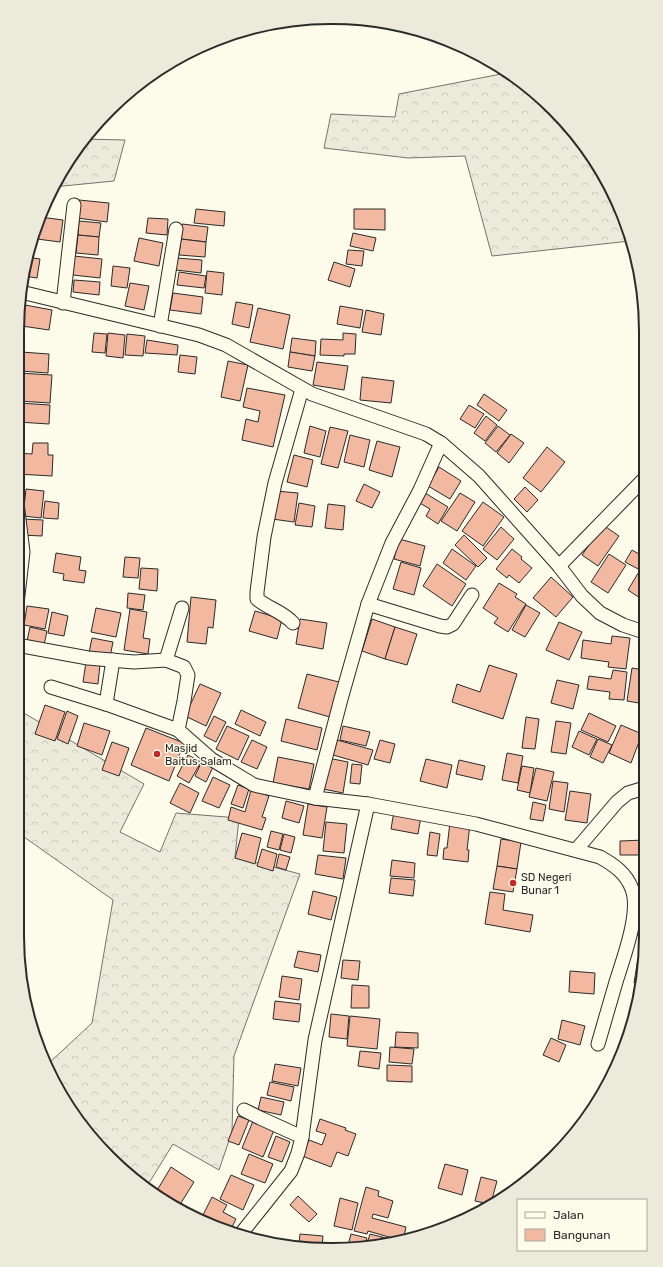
<svg xmlns="http://www.w3.org/2000/svg" width="663" height="1267" viewBox="0 0 663 1267" font-family="Rubik,sans-serif">
<style>
.forest{fill:url(#forest-crowns);stroke:#74746e}
.building{fill:#f2b8a0;stroke:#2b2b2b}
.lines{fill:none;stroke-linecap:round;stroke-linejoin:round}
.street-casing{stroke:#2b2b2b;stroke-width:15}
.street{stroke:#fdfbea;stroke-width:13}
.poi-dot{fill:#c62828;stroke:#fdfbea;stroke-width:1.5}
.labels{text-anchor:middle;stroke-width:3;stroke-linejoin:round;paint-order:stroke}
.poi-label{font-size:11px;fill:#2b2b2b;stroke:#fdfbea;text-anchor:start}
.rim{fill:none;stroke:#2b2b2b;stroke-width:2}
</style>
<defs>
<pattern id="forest-crowns" width="20" height="18" patternUnits="userSpaceOnUse"><rect width="20" height="18" fill="#ecebdb"/><path d="M2 6a3 3 0 1 1 6 0M12 15a3 3 0 1 1 6 0" fill="none" stroke="#cbcabc"/></pattern>
</defs>
<rect width="100%" height="100%" fill="#fdfbea"/>
<g class="forest">
<polygon points="506,73 539,95 581,140 622,211 630,241 492,256 465,156 408,158 324,148 331,114 395,117 399,94"/>
<polygon points="83,139 125,140 114,181 53,187"/>
<polygon points="17,709 144,784 120,832 160,852 176,813 239,818 235,857 300,874 234,1056 232,1132 219,1170 173,1144 149,1183 163,1200 157,1197 82,1127 48,1064 92,1023 113,900 17,832"/>
</g>
<g class="building">
<polygon points="79,200 109,203 107,222 77,218"/>
<polygon points="196,209 225,212 224,226 194,223"/>
<polygon points="354,209 385,209 385,230 354,229"/>
<polygon points="40,217 63,220 60,242 37,239"/>
<polygon points="148,218 168,219 167,235 146,233"/>
<polygon points="79,221 101,223 99,237 78,235"/>
<polygon points="182,224 208,227 206,242 181,239"/>
<polygon points="353,233 376,238 373,251 350,246"/>
<polygon points="78,235 99,237 98,255 76,253"/>
<polygon points="139,238 163,243 159,266 134,261"/>
<polygon points="181,239 206,242 205,257 179,255"/>
<polygon points="348,250 364,251 362,266 346,264"/>
<polygon points="74,256 102,259 100,278 73,275"/>
<polygon points="27,257 40,259 37,278 23,276"/>
<polygon points="177,258 202,260 201,273 176,270"/>
<polygon points="334,262 355,269 350,287 328,280"/>
<polygon points="113,266 130,268 127,288 111,286"/>
<polygon points="207,271 224,273 222,295 205,293"/>
<polygon points="179,272 206,276 204,288 177,285"/>
<polygon points="74,280 100,282 99,295 73,292"/>
<polygon points="130,283 149,286 144,310 125,306"/>
<polygon points="173,293 203,297 201,314 170,310"/>
<polygon points="236,302 253,305 249,328 232,324"/>
<polygon points="25,305 52,310 49,330 22,326"/>
<polygon points="340,306 363,310 360,328 337,324"/>
<polygon points="258,308 290,315 283,349 250,342"/>
<polygon points="18,309 21,310 18,330"/>
<polygon points="366,310 384,314 381,335 362,332"/>
<polygon points="94,333 107,334 105,353 92,352"/>
<polygon points="108,333 125,335 123,358 106,356"/>
<polygon points="343,333 356,334 355,354 344,354 344,356 320,355 321,339 343,340"/>
<polygon points="127,334 145,336 143,356 125,355"/>
<polygon points="292,338 316,341 315,356 290,352"/>
<polygon points="147,340 178,345 177,355 145,353"/>
<polygon points="21,352 49,354 48,373 20,371"/>
<polygon points="290,352 315,356 312,371 288,367"/>
<polygon points="180,355 197,357 195,374 178,372"/>
<polygon points="228,361 248,365 240,401 221,397"/>
<polygon points="317,362 348,366 344,390 313,385"/>
<polygon points="18,373 52,375 50,403 18,401"/>
<polygon points="362,377 394,381 391,403 360,400"/>
<polygon points="247,388 285,395 273,447 242,440 246,419 258,422 260,411 243,407"/>
<polygon points="484,394 507,410 499,421 477,405"/>
<polygon points="18,403 50,405 49,424 18,422"/>
<polygon points="469,405 484,414 475,428 460,419"/>
<polygon points="486,416 497,425 485,441 474,433"/>
<polygon points="310,426 326,431 320,457 304,453"/>
<polygon points="498,426 510,435 496,452 485,443"/>
<polygon points="330,427 348,431 338,468 321,464"/>
<polygon points="511,434 524,443 509,463 497,453"/>
<polygon points="350,435 370,440 364,467 344,462"/>
<polygon points="377,441 400,447 392,477 369,470"/>
<polygon points="33,443 48,443 48,455 53,455 52,476 17,474 18,453 32,454"/>
<polygon points="547,447 565,462 541,492 523,478"/>
<polygon points="294,455 313,460 307,487 287,482"/>
<polygon points="439,467 461,481 450,499 428,486"/>
<polygon points="364,484 380,492 372,508 356,501"/>
<polygon points="525,487 538,500 527,512 514,499"/>
<polygon points="26,489 44,491 41,518 23,516"/>
<polygon points="276,491 298,493 294,522 272,519"/>
<polygon points="425,493 448,507 438,524 426,516 430,509 418,502"/>
<polygon points="460,493 475,502 457,531 441,521"/>
<polygon points="45,501 59,503 58,519 43,518"/>
<polygon points="483,502 504,517 483,546 462,531"/>
<polygon points="299,503 315,506 312,527 295,525"/>
<polygon points="328,504 345,506 343,530 325,528"/>
<polygon points="22,519 43,520 42,536 21,535"/>
<polygon points="603,525 619,536 598,566 582,555"/>
<polygon points="501,527 514,539 497,560 483,549"/>
<polygon points="464,535 487,558 478,567 455,545"/>
<polygon points="399,539 425,546 420,566 394,559"/>
<polygon points="452,549 476,566 466,580 443,563"/>
<polygon points="512,549 522,557 521,559 532,568 519,583 509,575 507,578 496,569"/>
<polygon points="632,550 644,557 644,591 640,598 628,590 640,570 625,562"/>
<polygon points="56,553 81,557 79,570 86,571 84,583 63,580 64,574 53,572"/>
<polygon points="609,554 626,565 608,593 591,582"/>
<polygon points="125,557 140,558 138,578 123,577"/>
<polygon points="401,562 421,568 414,595 393,589"/>
<polygon points="437,564 466,584 452,606 423,586"/>
<polygon points="141,568 158,569 157,591 139,589"/>
<polygon points="551,577 573,597 556,617 533,598"/>
<polygon points="499,583 517,594 515,597 526,604 508,632 494,623 498,618 483,608"/>
<polygon points="128,593 145,595 143,610 127,608"/>
<polygon points="644,594 644,604 640,601"/>
<polygon points="191,597 216,600 213,628 208,627 206,644 187,642"/>
<polygon points="526,605 540,613 525,637 512,630"/>
<polygon points="27,606 49,609 45,629 24,625"/>
<polygon points="96,608 121,613 116,637 91,632"/>
<polygon points="130,609 147,612 143,638 150,639 148,654 124,650"/>
<polygon points="255,611 282,619 277,639 249,631"/>
<polygon points="52,612 68,616 64,636 48,633"/>
<polygon points="300,619 327,623 323,649 296,644"/>
<polygon points="372,619 395,627 385,659 362,651"/>
<polygon points="559,622 582,632 569,660 546,650"/>
<polygon points="30,627 47,631 44,645 27,641"/>
<polygon points="395,627 417,634 407,665 385,659"/>
<polygon points="612,636 630,638 626,669 608,667 609,662 581,658 583,640 611,644"/>
<polygon points="92,638 113,642 110,657 89,653"/>
<polygon points="86,662 100,664 98,684 83,682"/>
<polygon points="489,665 517,674 503,719 452,702 457,684 480,692"/>
<polygon points="632,668 644,670 645,704 627,701"/>
<polygon points="613,670 627,672 624,700 609,699 610,692 587,689 589,676 611,679"/>
<polygon points="307,674 339,682 330,717 298,708"/>
<polygon points="557,680 579,685 573,709 551,703"/>
<polygon points="200,684 221,693 206,726 185,716"/>
<polygon points="45,705 65,712 55,741 35,734"/>
<polygon points="241,710 266,722 260,736 235,724"/>
<polygon points="67,711 78,716 68,744 57,739"/>
<polygon points="589,713 616,726 608,742 581,730"/>
<polygon points="214,716 226,722 216,742 204,736"/>
<polygon points="526,717 539,719 535,749 522,748"/>
<polygon points="286,719 322,728 317,750 281,741"/>
<polygon points="556,721 571,723 566,754 551,752"/>
<polygon points="84,723 110,731 102,755 77,746"/>
<polygon points="621,725 642,734 631,763 609,753"/>
<polygon points="227,726 249,736 238,760 216,749"/>
<polygon points="343,726 370,732 366,746 340,740"/>
<polygon points="146,728 184,743 169,781 131,765"/>
<polygon points="579,731 597,739 589,755 572,747"/>
<polygon points="598,739 612,745 603,763 590,757"/>
<polygon points="252,740 267,747 257,769 241,762"/>
<polygon points="337,740 373,750 368,765 333,755"/>
<polygon points="380,740 395,744 390,763 374,759"/>
<polygon points="112,742 129,748 119,776 102,770"/>
<polygon points="507,753 523,756 518,783 502,780"/>
<polygon points="188,755 201,762 189,783 177,776"/>
<polygon points="278,757 314,764 309,789 273,783"/>
<polygon points="328,758 348,762 343,793 323,789"/>
<polygon points="203,759 214,765 206,782 195,776"/>
<polygon points="426,759 452,765 447,788 420,781"/>
<polygon points="459,760 485,766 482,780 456,774"/>
<polygon points="352,764 362,765 360,784 350,783"/>
<polygon points="522,766 534,768 530,793 517,790"/>
<polygon points="536,768 554,772 547,801 529,797"/>
<polygon points="213,777 230,785 219,808 202,801"/>
<polygon points="553,781 568,783 564,812 549,809"/>
<polygon points="180,783 199,793 190,813 170,803"/>
<polygon points="238,785 249,789 243,808 231,804"/>
<polygon points="251,790 269,796 262,817 266,818 262,830 228,820 231,807 245,812"/>
<polygon points="570,791 591,794 587,823 565,820"/>
<polygon points="645,794 645,822 642,822"/>
<polygon points="286,801 304,806 299,823 282,818"/>
<polygon points="533,802 546,805 543,821 530,819"/>
<polygon points="308,804 327,807 322,838 303,835"/>
<polygon points="394,811 421,816 418,834 391,829"/>
<polygon points="326,822 347,824 344,853 323,851"/>
<polygon points="450,822 470,824 467,850 469,850 468,862 443,859 444,848 447,848"/>
<polygon points="271,831 283,834 279,850 267,847"/>
<polygon points="430,832 440,834 437,856 427,855"/>
<polygon points="242,833 261,838 255,864 235,858"/>
<polygon points="284,834 295,837 291,853 280,850"/>
<polygon points="501,839 521,842 517,869 497,866"/>
<polygon points="645,840 645,858 645,855 620,855 620,841"/>
<polygon points="262,849 277,854 273,871 257,866"/>
<polygon points="279,854 290,857 286,870 276,867"/>
<polygon points="318,855 346,858 343,879 315,874"/>
<polygon points="392,860 415,863 414,878 390,876"/>
<polygon points="645,864 645,898 635,894"/>
<polygon points="497,866 517,869 513,892 493,889"/>
<polygon points="391,878 415,880 413,896 389,893"/>
<polygon points="313,891 337,897 331,920 308,914"/>
<polygon points="490,892 505,894 503,910 533,915 530,932 485,924"/>
<polygon points="640,902 645,904 645,937 631,933"/>
<polygon points="298,951 321,955 318,972 294,967"/>
<polygon points="638,958 645,959 641,984 634,983"/>
<polygon points="343,960 360,961 358,980 341,978"/>
<polygon points="570,971 595,973 594,994 569,992"/>
<polygon points="282,976 302,979 299,1000 279,997"/>
<polygon points="352,985 369,986 369,1008 351,1008"/>
<polygon points="275,1001 301,1004 299,1022 273,1019"/>
<polygon points="331,1014 349,1016 347,1039 329,1037"/>
<polygon points="350,1016 380,1019 377,1049 347,1046"/>
<polygon points="562,1020 585,1026 580,1045 558,1039"/>
<polygon points="396,1032 418,1033 418,1048 395,1047"/>
<polygon points="551,1038 566,1045 559,1062 543,1055"/>
<polygon points="390,1047 414,1049 412,1064 389,1062"/>
<polygon points="360,1051 381,1053 379,1069 358,1066"/>
<polygon points="275,1064 301,1068 298,1086 272,1081"/>
<polygon points="387,1065 412,1066 412,1082 387,1081"/>
<polygon points="270,1082 294,1087 291,1101 267,1095"/>
<polygon points="261,1097 284,1102 281,1115 258,1110"/>
<polygon points="238,1116 249,1120 239,1145 228,1141"/>
<polygon points="320,1119 346,1128 345,1130 356,1134 348,1156 337,1152 331,1167 302,1156 309,1140 322,1145 326,1134 316,1131"/>
<polygon points="253,1121 274,1130 263,1157 242,1148"/>
<polygon points="276,1136 290,1142 282,1162 268,1157"/>
<polygon points="249,1154 273,1164 265,1183 241,1174"/>
<polygon points="445,1164 468,1170 462,1195 438,1188"/>
<polygon points="171,1167 194,1182 179,1206 156,1192"/>
<polygon points="231,1175 254,1185 243,1210 220,1199"/>
<polygon points="481,1177 497,1181 491,1203 489,1204 475,1201"/>
<polygon points="366,1187 379,1191 378,1196 393,1201 388,1218 373,1214 372,1218 406,1227 403,1241 368,1231 367,1234 354,1231"/>
<polygon points="298,1196 317,1214 309,1222 290,1205"/>
<polygon points="212,1197 227,1205 223,1212 236,1219 231,1229 203,1215"/>
<polygon points="340,1198 358,1203 352,1230 334,1226"/>
<polygon points="415,1233 426,1234 415,1239"/>
<polygon points="300,1234 323,1236 322,1246 299,1244"/>
<polygon points="351,1234 367,1238 364,1247 347,1249"/>
<polygon points="370,1234 382,1237 380,1245 366,1247"/>
<polygon points="382,1237 399,1241 380,1245"/>
</g>
<g class="lines">
<defs>
<g id="street">
<polyline points="21,292 199,335 226,345 312,394 426,434 441,443 479,476 559,566 582,596 600,613 623,625 644,632"/>
<polyline points="63,303 74,205"/>
<polyline points="160,326 176,229"/>
<polyline points="559,566 644,479"/>
<polyline points="17,604 23,552 17,503"/>
<polyline points="368,604 440,626 447,627 453,624 472,595"/>
<path d="M 293,623 C 282,611 269,609 257,599 L 257,592 L 264,537 L 275,483 L 302,389"/>
<path d="M 17,645 L 88,658 L 134,662 L 166,660 L 184,667 L 188,675 L 184,701 L 178,730 L 211,759 L 254,785 L 315,798 L 368,804 L 476,824 L 600,857 C 614,865 626,873 632,889 C 641,912 623,959 616,982 C 610,1003 604,1024 598,1044"/>
<polyline points="166,660 182,608"/>
<polyline points="51,687 106,704 178,730"/>
<polyline points="106,704 113,660"/>
<polyline points="315,798 341,699 368,604 392,543 420,490 441,443"/>
<polyline points="576,850 617,802 628,793 645,788"/>
<polyline points="302,1137 315,1040 368,804"/>
<polyline points="240,1235 291,1171 298,1153 302,1137 260,1118 244,1110"/>
</g>
</defs>
<use href="#street" class="street-casing"/>
<use href="#street" class="street"/>
</g>
<g class="poi-dot">
<circle cx="157" cy="754" r="4"/>
<circle cx="513" cy="883" r="4"/>
</g>
<g class="labels">
<g class="poi-label">
<text x="165" y="752">Masjid<tspan x="165" dy="13">Baitus Salam</tspan></text>
<text x="521" y="881">SD Negeri<tspan x="521" dy="13">Bunar 1</tspan></text>
</g>
</g>
<path d="M0 0H663V1267H0ZM331 24H332A307 307 0 0 1 639 331V936A307 307 0 0 1 332 1243H331A307 307 0 0 1 24 936V331A307 307 0 0 1 331 24Z" fill="#eceadb" fill-rule="evenodd"/>
<path class="rim" d="M331 24H332A307 307 0 0 1 639 331V936A307 307 0 0 1 332 1243H331A307 307 0 0 1 24 936V331A307 307 0 0 1 331 24Z"/>
<rect x="517" y="1199" width="130" height="52" fill="#fdfbea" stroke="#a9a89e"/>
<rect x="525" y="1212" width="20" height="6" fill="#fdfbea" stroke="#a9a89e"/>
<text x="553" y="1219" font-size="12" fill="#2b2b2b">Jalan</text>
<rect x="525" y="1229" width="20" height="12" fill="#f2b8a0" stroke="#a9a89e"/>
<text x="553" y="1239" font-size="12" fill="#2b2b2b">Bangunan</text>
</svg>
